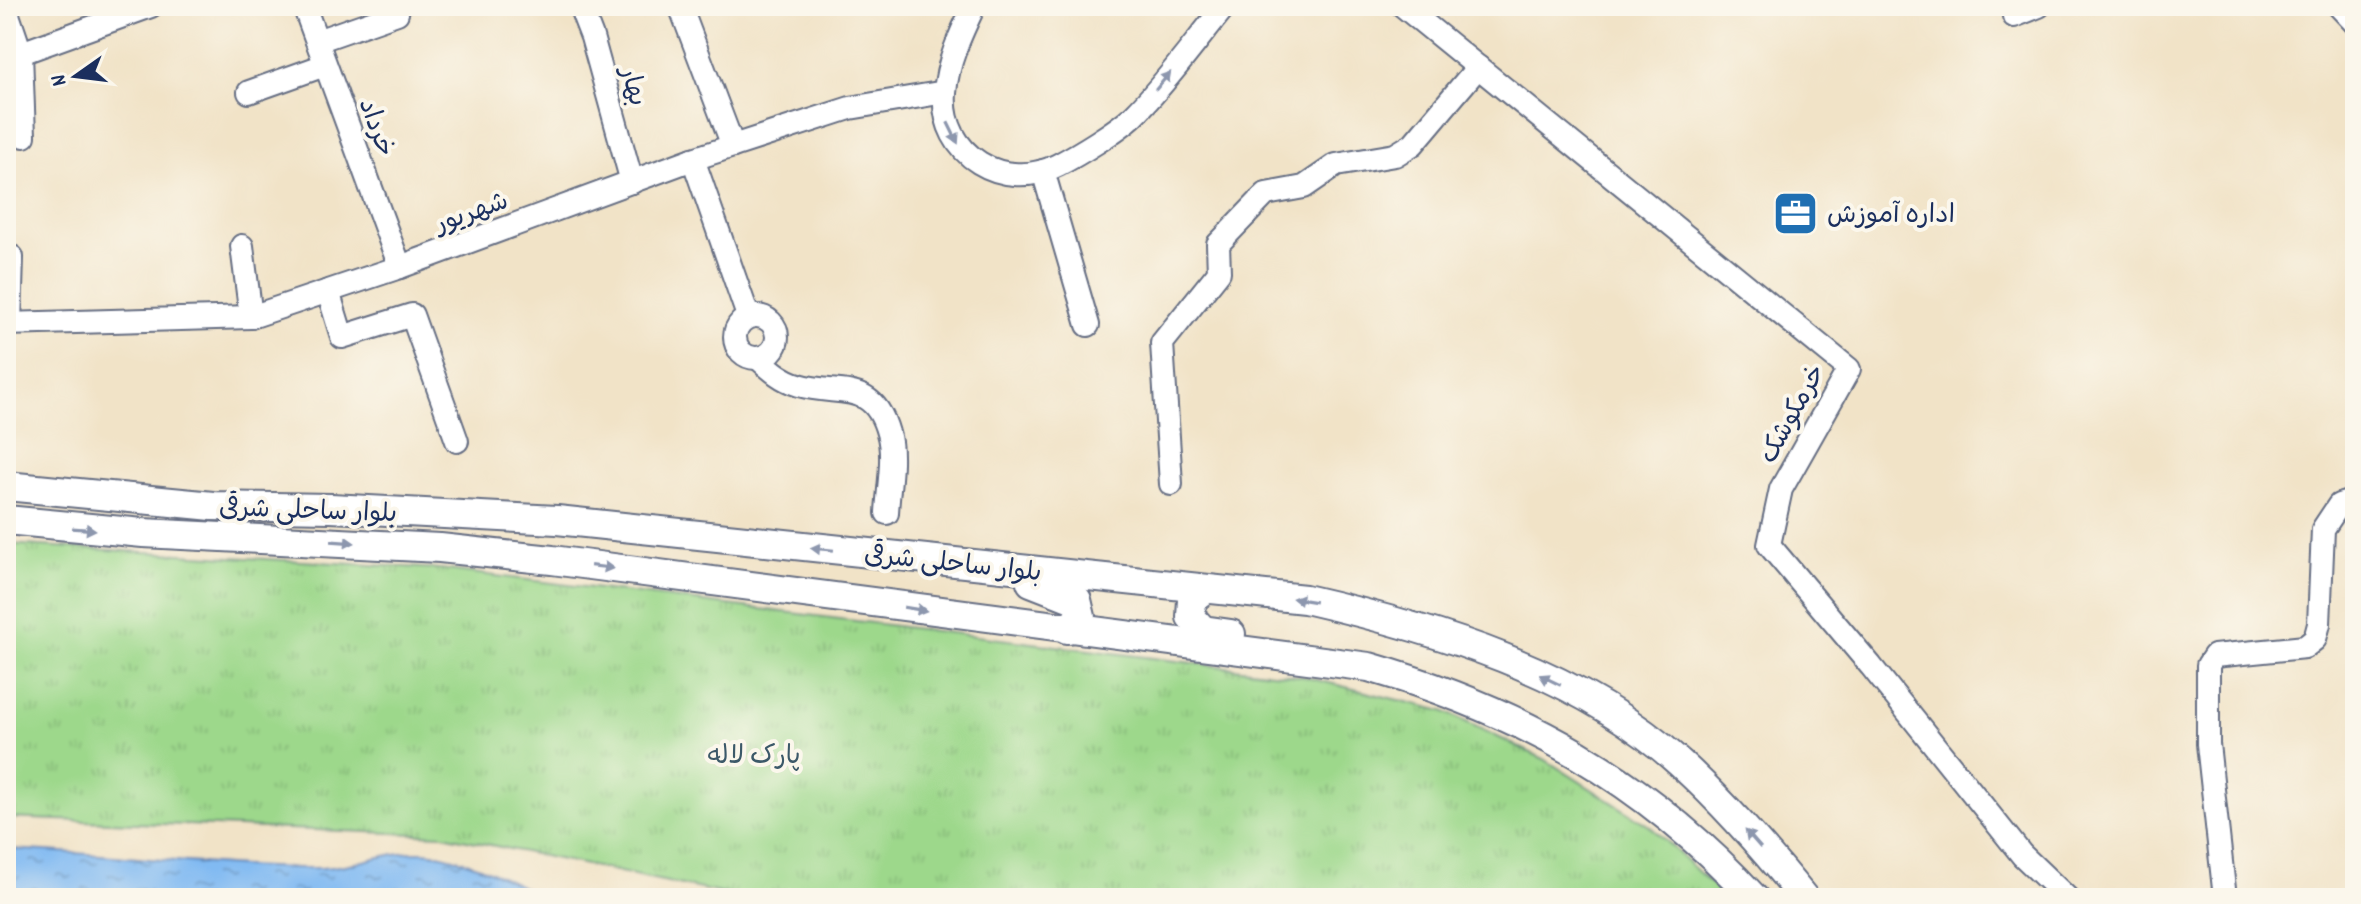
<svg xmlns="http://www.w3.org/2000/svg" width="2361" height="904" viewBox="0 0 2361 904" font-family="Dekko,'Playpen Sans Arabic',sans-serif">
<style>
.park{fill:url(#park-tufts);stroke:#5c8474;stroke-width:2}
.water{fill:url(#water-ripples);stroke:#4e74a8;stroke-width:2}
.lines{fill:none;stroke-linecap:round;stroke-linejoin:round}
.minor-casing{stroke:#666e83;stroke-width:26}
.major-casing{stroke:#666e83;stroke-width:32}
.minor{stroke:#fff;stroke-width:22}
.major{stroke:#fff;stroke-width:28}
.oneway{fill:#8d97ae}
.labels{text-anchor:middle;stroke-width:8;stroke-linejoin:round;paint-order:stroke}
.street-label{font-size:26px;fill:#1b2f5e;stroke:#fbf7ec}
.poi-label{font-size:26px;fill:#1b2f5e;stroke:#fbf7ec;text-anchor:start}
.park-label{font-size:26px;fill:#3c5969;stroke:#fbf7ec}
</style>
<defs>
<pattern id="park-tufts" width="24" height="20" patternUnits="userSpaceOnUse" patternTransform="scale(2)"><rect width="24" height="20" fill="#9dd88b"/><path d="M3 7l-1-3M5 7V3M7 7l1-3M15 17l-1-3M17 17v-4M19 17l1-3" fill="none" stroke="#87ba7a"/></pattern>
<pattern id="water-ripples" width="26" height="14" patternUnits="userSpaceOnUse" patternTransform="scale(2)"><rect width="26" height="14" fill="#81baf2"/><path d="M2 4q2-2 4 0t4 0M15 11q2-2 4 0t4 0" fill="none" stroke="#6998c7"/></pattern>
</defs>
<rect width="100%" height="100%" fill="#fbf7ec"/>
<filter id="ink" filterUnits="userSpaceOnUse"><feTurbulence type="fractalNoise" baseFrequency=".0125" numOctaves="2"/><feDisplacementMap in="SourceGraphic" scale="16" xChannelSelector="R" yChannelSelector="G"/><feConvolveMatrix kernelMatrix="1 2 1 2 8 2 1 2 1" color-interpolation-filters="sRGB"/></filter>
<filter id="wash" filterUnits="userSpaceOnUse"><feTurbulence type="fractalNoise" baseFrequency=".006" numOctaves="4" result="noise"/><feDisplacementMap in="SourceGraphic" scale="32" xChannelSelector="R" yChannelSelector="G"/><feGaussianBlur stdDeviation="1.8" result="paint"/><feColorMatrix in="noise" values="0 0 0 0 0 0 0 0 0 0 0 0 0 0 0 0 0 1.4 0 .05"/><feComposite in="paint" operator="in"/></filter>
<g filter="url(#wash)">
<rect width="100%" height="100%" fill="#f1e3c7"/>
<polygon class="park" points="6,544 440,569 1305,677 1443,711 1544,759 1651,827 1726,898 744,898 443,835 6,818"/>
<path class="water" d="M 6,849 C 110,853 213,868 317,868 C 356,868 393,847 432,853 C 471,859 510,881 545,898 L 6,898 Z"/>
</g>
<g filter="url(#ink)">
<g class="lines">
<defs>
<g id="minor">
<polyline points="304,6 400,267"/>
<polyline points="580,6 592,37 632,182"/>
<polyline points="680,6 733,146"/>
<path d="M 974,6 C 961,33 947,63 945,93 C 940,155 1004,193 1058,165 C 1079,154 1117,131 1134,115 C 1167,82 1195,42 1225,6"/>
<polyline points="1403,6 1849,369 1781,489 1769,545 1871,666 2022,855 2067,898"/>
<polyline points="2339,6 2355,23"/>
<polyline points="6,9 21,53 24,136"/>
<polyline points="2014,16 2039,6"/>
<polyline points="317,41 397,13"/>
<polyline points="6,54 21,53 151,6"/>
<polyline points="249,92 325,65"/>
<polyline points="693,159 748,316"/>
<polyline points="1043,171 1088,325"/>
<polyline points="242,246 251,317"/>
<polyline points="328,291 342,337 412,315 457,441"/>
<circle cx="756" cy="337" r="21"/>
<polyline points="6,324 251,317 400,267 693,159 850,108 945,92"/>
<polyline points="10,324 12,257"/>
<path d="M 758,358 C 771,370 782,380 799,385 C 838,397 873,378 888,433 C 895,456 888,489 887,513"/>
<polyline points="1171,484 1162,343 1219,272 1218,244 1266,194 1304,187 1336,165 1395,155 1413,144 1478,67"/>
<polyline points="2225,898 2208,744 2208,665 2214,656 2305,647 2315,639 2319,624 2323,529 2339,505 2355,500"/>
</g>
<g id="major">
<path d="M 6,486 L 213,506 L 331,508 L 557,520 L 1305,599 C 1436,629 1578,671 1680,763 C 1725,804 1766,851 1804,898"/>
<path d="M 6,520 L 143,533 L 440,548 L 552,560 L 1369,667 C 1522,711 1645,780 1754,898"/>
<polyline points="1031,582 1077,600 1081,617 1067,629"/>
<polyline points="1206,589 1192,599 1191,617 1203,630 1231,634"/>
</g>
</defs>
<use href="#minor" class="minor-casing"/>
<use href="#major" class="major-casing"/>
<use href="#minor" class="minor"/>
<use href="#major" class="major"/>
</g>
<defs><path id="oneway-solid" d="M-6-.8H1V-3.2L6.5 0L1 3.2V.8H-6Z" transform="scale(2)"/></defs>
<g class="oneway">
<use href="#oneway-solid" transform="translate(1163 81) rotate(-50)"/>
<use href="#oneway-solid" transform="translate(953 133) rotate(64)"/>
<use href="#oneway-solid" transform="translate(84 529) rotate(4)"/>
<use href="#oneway-solid" transform="translate(343 542) rotate(4)"/>
<use href="#oneway-solid" transform="translate(822 549) rotate(-174)"/>
<use href="#oneway-solid" transform="translate(602 567) rotate(7)"/>
<use href="#oneway-solid" transform="translate(1304 600) rotate(-171)"/>
<use href="#oneway-solid" transform="translate(915 609) rotate(9)"/>
<use href="#oneway-solid" transform="translate(1550 680) rotate(-154)"/>
<use href="#oneway-solid" transform="translate(1753 839) rotate(-131)"/>
</g>
</g>
<defs>
<symbol id="office-square" viewBox="-11 -11 22 22"><rect x="-9" y="-9" width="18" height="18" rx="4" fill="#1f6fb2" stroke="#fbf7ec"/><path d="M-6-3h4V-5.5h4V-3h4V5H-6ZM-1-4.5V-3h2v-1.5ZM-6 0V1H6V0Z" fill="#fff"/></symbol>
</defs>
<g fill-rule="evenodd">
<use href="#office-square" x="1770" y="188" width="51" height="51"/>
</g>
<g class="labels">
<g class="street-label">
<text transform="translate(635 86) rotate(75)" y="9">بهار</text>
<text transform="translate(378 127) rotate(70)" y="9">خرداد</text>
<text transform="translate(471 211) rotate(-20)" y="9">شهریور</text>
<text transform="translate(1791 413) rotate(-61)" y="9">خرمکوشک</text>
<text transform="translate(308 509) rotate(2)" y="9">بلوار ساحلی شرقی</text>
<text transform="translate(953 562) rotate(6)" y="9">بلوار ساحلی شرقی</text>
</g>
<g class="poi-label">
<text x="1827" y="222">اداره آموزش</text>
</g>
<g class="park-label">
<text x="754" y="763">پارک لاله</text>
</g>
</g>
<rect width="2361" height="904" fill="none" stroke="#fbf7ec" stroke-width="32"/>
<g transform="translate(76 76) rotate(256)" stroke="#fbf7ec" stroke-width="6" paint-order="stroke">
<path d="M0-6L14 30L0 20L-14 30Z" fill="#1b2f5e"/>
<text y="-12" font-size="22" font-weight="bold" text-anchor="middle" fill="#1b2f5e">N</text>
</g>
</svg>
